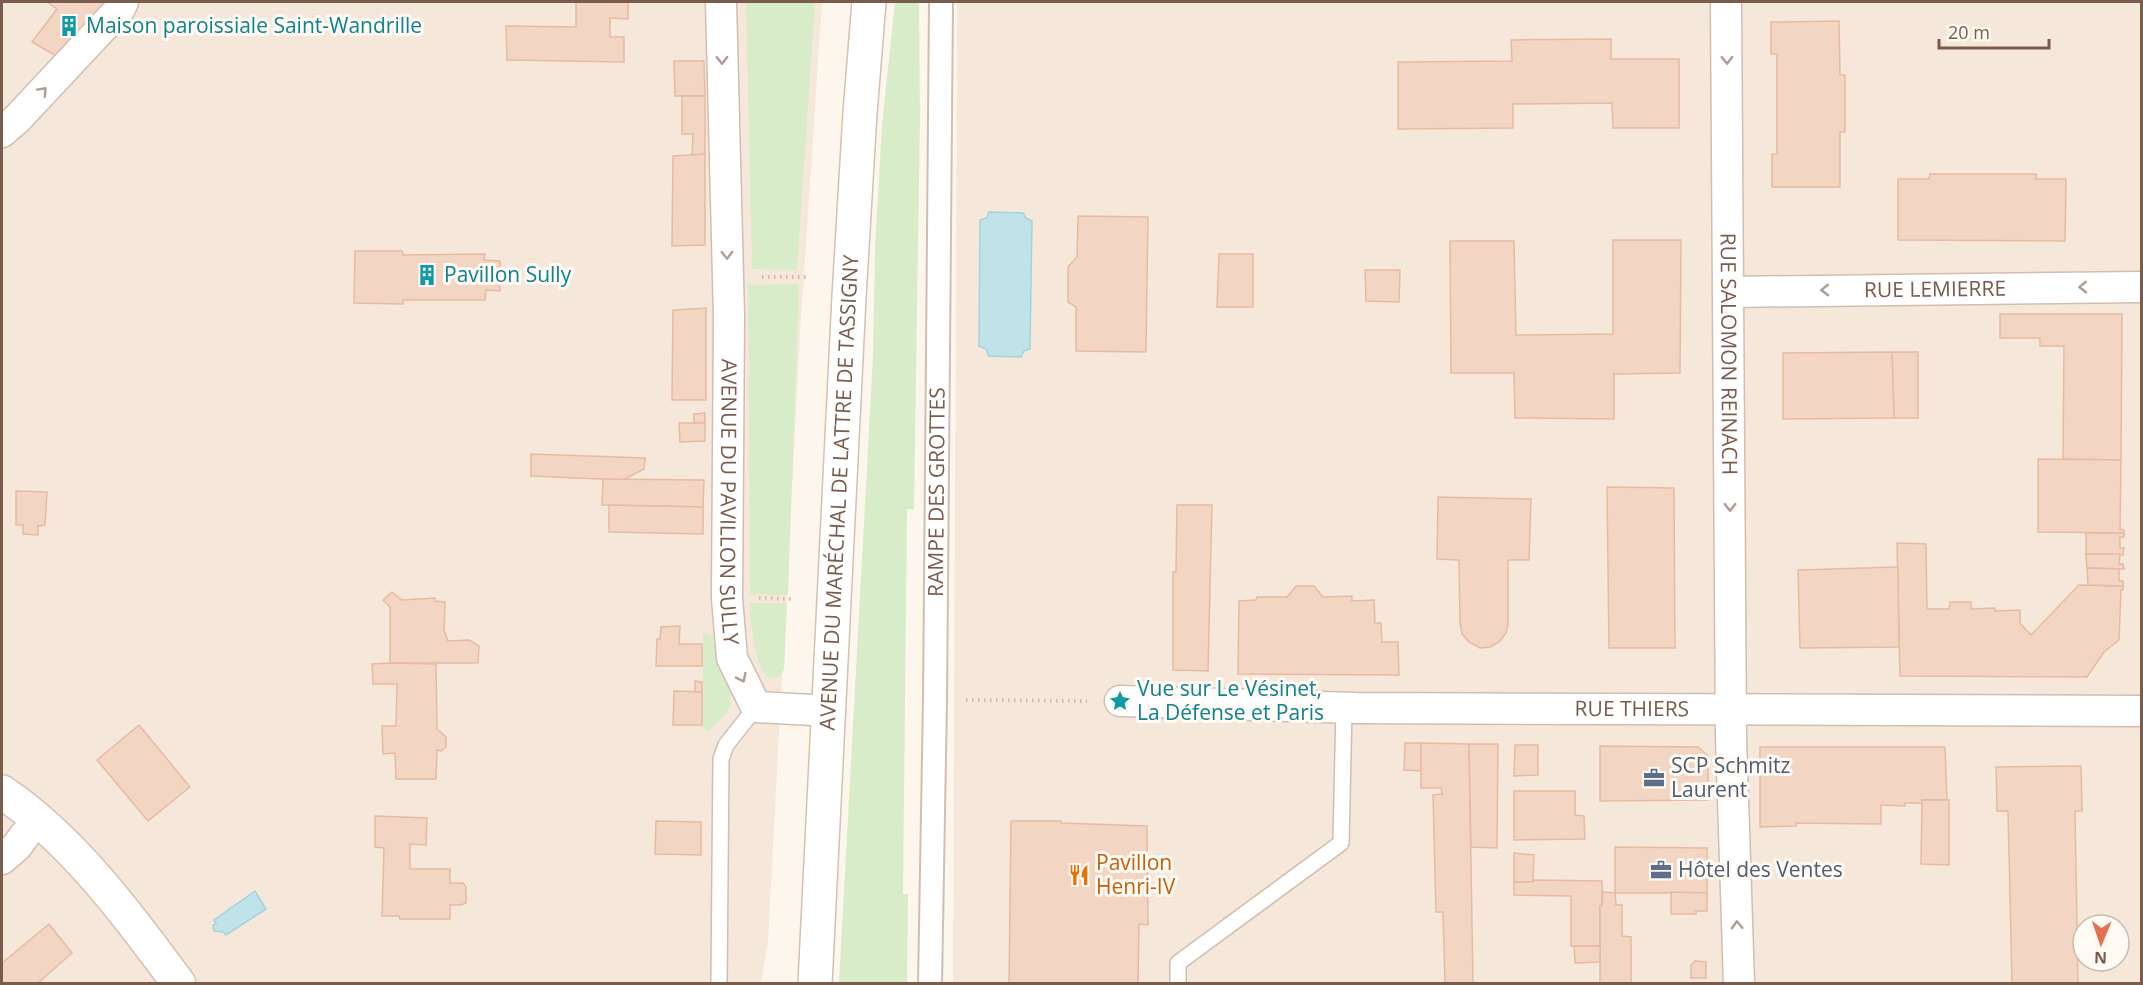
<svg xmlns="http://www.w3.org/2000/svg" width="2143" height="985" viewBox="0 0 2143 985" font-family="'Open Sans',sans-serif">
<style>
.residential{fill:#f5e8da;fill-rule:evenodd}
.green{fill:#d8ecc9}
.water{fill:#bfe3e8;stroke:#a5d3da;stroke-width:1.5}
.building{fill:#f3d5c3;stroke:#e6bba3;stroke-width:1.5}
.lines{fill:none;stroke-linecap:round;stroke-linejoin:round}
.service-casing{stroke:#d1beb0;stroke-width:18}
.pedestrian-casing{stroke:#d1beb0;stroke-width:26}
.minor-casing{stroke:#d1beb0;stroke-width:33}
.secondary-casing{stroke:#d6c0b0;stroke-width:36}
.path{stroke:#d9b8a5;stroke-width:4;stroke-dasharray:1.5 4.5;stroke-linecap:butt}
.service{stroke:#fff;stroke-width:15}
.pedestrian{stroke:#fff;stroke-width:22}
.minor{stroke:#fff;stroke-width:30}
.secondary{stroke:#fff;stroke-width:33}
.oneway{stroke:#af9d94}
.labels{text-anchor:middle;stroke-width:6;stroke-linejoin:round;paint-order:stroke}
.culture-label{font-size:21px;fill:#0d838f;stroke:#fffaf3;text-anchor:start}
.street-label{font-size:21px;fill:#7a5c4d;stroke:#fffaf3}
.service-label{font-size:21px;fill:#4e5e75;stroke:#fffaf3;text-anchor:start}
.food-label{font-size:21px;fill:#c56008;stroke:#fffaf3;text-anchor:start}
</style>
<rect width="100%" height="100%" fill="#fdf6ec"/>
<g class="residential">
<polygon points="2,2 822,2 800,335 768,942 761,983 2,984"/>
<path d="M 957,2 L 2141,2 L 2141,983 L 953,984 ZM 2083,925 L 2119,925 L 2119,961 L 2083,961 Z"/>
</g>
<g class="green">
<polygon points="746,2 815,2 797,270 752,269"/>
<polygon points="895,2 919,2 920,116 914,509 907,509 903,894 908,894 907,983 839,983 873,356 875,247 882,125"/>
<polygon points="799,284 788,595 750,594 748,285"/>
<path d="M 749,603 L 787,603 L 784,670 C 781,675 779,678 773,678 C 754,679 751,618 749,603 Z"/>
<path d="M 703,633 L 713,636 C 719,653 734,688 730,705 C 726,717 716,723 708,731 L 703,728 Z"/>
</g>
<g class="water">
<polygon points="989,212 1023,213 1026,218 1032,221 1030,349 1024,351 1021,357 989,356 986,349 979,346 980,220 987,218"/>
<polygon points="255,891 266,909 226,935 223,932 214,931 213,925 216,924 214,920"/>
</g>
<g class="building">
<polygon points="47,2 113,2 65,61 32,42 57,9"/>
<polygon points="576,2 628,2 628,19 610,18 610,37 624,37 624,62 507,60 506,26 576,27"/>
<polygon points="1839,21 1840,75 1845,75 1845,132 1840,132 1840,187 1772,187 1772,154 1777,154 1777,54 1771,54 1771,22"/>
<polygon points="1611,39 1611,59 1679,59 1679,128 1613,128 1612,103 1513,104 1513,128 1398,129 1398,62 1512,61 1511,40"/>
<polygon points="674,61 704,61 705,96 675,96"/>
<polygon points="682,96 705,96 705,154 692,156 693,134 682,134"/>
<polygon points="705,154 705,245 672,246 673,156"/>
<polygon points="1930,174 2036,174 2036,179 2066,179 2065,241 1898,240 1898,179 1929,179"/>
<polygon points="1078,216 1148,217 1146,352 1076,351 1076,307 1068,302 1068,267 1077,257"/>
<polygon points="1613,240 1681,240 1680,373 1614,374 1614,419 1515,418 1514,373 1451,373 1450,241 1514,241 1516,335 1613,334"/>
<polygon points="355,251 402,251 403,255 485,254 484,260 500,261 500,291 486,290 485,300 403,300 403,304 354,303"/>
<polygon points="1219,254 1253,254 1253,307 1217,307"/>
<polygon points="1365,270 1400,270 1399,302 1366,301"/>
<polygon points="706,308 706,400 672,400 673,310"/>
<polygon points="2000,314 2122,314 2121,460 2063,459 2064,346 2040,346 2040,338 2000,338"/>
<polygon points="1892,352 1918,352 1918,418 1894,418"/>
<polygon points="1892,352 1894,418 1783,419 1783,353"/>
<polygon points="705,413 705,423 694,423 694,414"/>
<polygon points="679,423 705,423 705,441 680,442"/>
<polygon points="531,454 645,458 644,469 623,480 531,476"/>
<polygon points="2038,459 2121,460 2120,529 2124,530 2124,533 2038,532"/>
<polygon points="603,479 704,480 703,507 602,505"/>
<polygon points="1607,487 1674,488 1675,648 1609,648"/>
<polygon points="16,491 47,492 45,525 38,526 38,535 23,534 23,525 16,525"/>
<polygon points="1438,497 1531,499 1529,560 1508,560 1508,624 1506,633 1499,642 1490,647 1480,648 1469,642 1462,634 1460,623 1459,560 1437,559"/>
<polygon points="609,505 703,507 703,534 609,532"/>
<polygon points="1177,505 1212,505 1208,671 1173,670 1173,572 1176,572"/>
<polygon points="2086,533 2124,533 2124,537 2120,537 2120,548 2124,548 2123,555 2086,554"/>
<polygon points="1897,543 1926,544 1927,609 1949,609 1950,602 1971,602 1971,609 1995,608 1995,611 2020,610 2020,623 2031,635 2079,585 2123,586 2123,590 2121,590 2119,640 2104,652 2087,677 1900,676"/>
<polygon points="2086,554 2120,554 2119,564 2123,564 2124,569 2087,568"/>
<polygon points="1898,567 1899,647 1800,648 1798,570"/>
<polygon points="2087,568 2119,569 2119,581 2123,581 2123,586 2088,585"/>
<polygon points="1296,586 1314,586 1323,597 1352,596 1352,601 1374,600 1375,623 1381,623 1382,642 1398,642 1399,675 1238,674 1239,601 1256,600 1257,597 1287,597"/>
<polygon points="392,592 402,600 435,598 435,601 445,602 444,630 448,641 469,640 479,646 478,663 390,663 390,607 383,600"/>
<polygon points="680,626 679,644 702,644 702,666 656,666 657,639 660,639 661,627"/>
<polygon points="390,663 436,664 437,729 446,737 446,747 441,751 437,750 436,779 396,779 395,753 383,754 382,726 396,726 397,684 373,684 372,664"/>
<polygon points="695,681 702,682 702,692 695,692"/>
<polygon points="674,691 702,692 702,725 673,725"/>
<polygon points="139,725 190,787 148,821 97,760"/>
<polygon points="1405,743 1421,743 1421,771 1404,770"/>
<polygon points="1421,743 1469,744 1473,984 1445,984 1443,912 1436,912 1433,795 1442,794 1441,788 1421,788"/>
<polygon points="1469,744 1498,744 1497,848 1471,847"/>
<polygon points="1515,745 1538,745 1538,775 1514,776"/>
<polygon points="1600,746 1698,747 1708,756 1708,800 1600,801"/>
<polygon points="1760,747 1945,747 1947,800 1922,800 1922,803 1905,803 1905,806 1881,805 1881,824 1796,823 1796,826 1760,827"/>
<polygon points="2081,766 2082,811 2075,811 2078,984 2012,984 2008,811 1997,811 1996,767"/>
<polygon points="1514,791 1575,791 1575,815 1584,816 1585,839 1514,840"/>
<polygon points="1922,800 1949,800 1949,865 1921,864"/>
<polygon points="375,816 427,818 426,845 410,844 410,869 450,869 450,883 463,883 466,887 466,903 461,905 450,905 450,919 400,919 399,916 382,916 384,848 375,847"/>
<polygon points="656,821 701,822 701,855 655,854"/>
<polygon points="1011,821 1061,821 1061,823 1147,826 1148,925 1139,924 1138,984 1009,984"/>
<polygon points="1615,847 1707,848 1707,893 1615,893"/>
<polygon points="1514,853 1534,855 1533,882 1514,882"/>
<polygon points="1533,880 1602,881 1602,905 1600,906 1600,946 1571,946 1571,896 1514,895 1514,882 1533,882"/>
<polygon points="1603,892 1615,893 1616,905 1622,905 1622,936 1631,937 1631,984 1600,984 1600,906 1602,905"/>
<polygon points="1671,892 1707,893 1707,911 1696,911 1696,914 1671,914"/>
<polygon points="49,924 72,953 37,984 2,984 2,963"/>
<polygon points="1574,946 1600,946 1600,962 1575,963"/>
<polygon points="1695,961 1706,962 1706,978 1691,978 1691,965"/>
</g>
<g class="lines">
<defs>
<g id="service">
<polyline points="719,984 721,759 726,745 756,707"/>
<polyline points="1178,984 1178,963 1341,843 1344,708"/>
</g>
<g id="pedestrian">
<path id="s1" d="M 930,984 L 935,700 L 941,2"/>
</g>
<g id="minor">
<path id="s2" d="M 721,2 L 729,317 L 727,598 L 732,658 L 756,707 L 830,711"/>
<path id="s3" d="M 1726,2 L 1731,737 L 1739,984"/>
<polyline points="2,132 17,119 119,10 123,2"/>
<path id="s4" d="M 1728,292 L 2142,287"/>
<path id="s5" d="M 1120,701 L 1356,708 L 2142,711"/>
<polyline points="2,859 17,846 25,835"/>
</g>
<g id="secondary">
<path d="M 2,792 C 72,839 129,916 179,984"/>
<path id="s6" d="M 815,984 L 849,297 L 860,113 L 869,2"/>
</g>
</defs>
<use href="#service" class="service-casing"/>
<use href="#pedestrian" class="pedestrian-casing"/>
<use href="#minor" class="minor-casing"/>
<use href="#secondary" class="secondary-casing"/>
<g class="path">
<polyline points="762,277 809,277"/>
<polyline points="759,598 794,599"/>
<polyline points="966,700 1087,701"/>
</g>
<use href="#service" class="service"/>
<use href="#pedestrian" class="pedestrian"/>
<use href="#minor" class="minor"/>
<use href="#secondary" class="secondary"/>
</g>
<defs><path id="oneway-chevron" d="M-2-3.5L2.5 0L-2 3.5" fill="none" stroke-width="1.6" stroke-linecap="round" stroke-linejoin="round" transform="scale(1.5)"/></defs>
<g class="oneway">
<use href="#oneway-chevron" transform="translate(722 60) rotate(89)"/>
<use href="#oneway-chevron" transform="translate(1727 60) rotate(89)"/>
<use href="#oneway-chevron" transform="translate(43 91) rotate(-47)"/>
<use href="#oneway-chevron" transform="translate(727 255) rotate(89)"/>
<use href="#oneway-chevron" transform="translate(2083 287) rotate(179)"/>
<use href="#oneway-chevron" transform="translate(1825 290) rotate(179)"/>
<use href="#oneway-chevron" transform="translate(1730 507) rotate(90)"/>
<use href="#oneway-chevron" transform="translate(742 678) rotate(64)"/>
<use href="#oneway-chevron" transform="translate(1737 925) rotate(-92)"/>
</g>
<defs>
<symbol id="building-bare" viewBox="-9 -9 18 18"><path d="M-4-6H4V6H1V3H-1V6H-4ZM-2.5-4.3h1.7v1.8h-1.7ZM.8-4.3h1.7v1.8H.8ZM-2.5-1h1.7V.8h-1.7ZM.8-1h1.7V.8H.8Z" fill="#0f9aa8" stroke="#fffaf3" stroke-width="2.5" paint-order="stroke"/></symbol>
<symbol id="sight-bare" viewBox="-9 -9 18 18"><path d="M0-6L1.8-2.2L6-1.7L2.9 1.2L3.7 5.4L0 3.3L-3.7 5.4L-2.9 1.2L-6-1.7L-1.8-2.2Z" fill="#0f9aa8" stroke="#fffaf3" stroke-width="2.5" paint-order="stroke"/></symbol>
<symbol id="office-bare" viewBox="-9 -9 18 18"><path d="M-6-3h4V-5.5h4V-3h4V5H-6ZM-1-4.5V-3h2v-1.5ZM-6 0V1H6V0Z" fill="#5c6f8a" stroke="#fffaf3" stroke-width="2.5" paint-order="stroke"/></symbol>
<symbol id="restaurant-bare" viewBox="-9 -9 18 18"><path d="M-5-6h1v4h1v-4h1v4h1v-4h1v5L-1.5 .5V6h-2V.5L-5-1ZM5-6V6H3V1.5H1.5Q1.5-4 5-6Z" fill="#e8710a" stroke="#fffaf3" stroke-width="2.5" paint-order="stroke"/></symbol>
</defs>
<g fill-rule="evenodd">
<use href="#building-bare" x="54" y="11" width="30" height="30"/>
<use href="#building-bare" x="412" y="260" width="30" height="30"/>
<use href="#sight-bare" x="1105" y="686" width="30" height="30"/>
<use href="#office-bare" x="1639" y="763" width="30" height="30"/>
<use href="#office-bare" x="1646" y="855" width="30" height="30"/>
<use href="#restaurant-bare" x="1064" y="860" width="30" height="30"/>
</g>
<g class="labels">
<g class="culture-label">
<text x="86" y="33">Maison paroissiale Saint-Wandrille</text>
<text x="444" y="282">Pavillon Sully</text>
<text x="1137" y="696">Vue sur Le Vésinet,<tspan x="1137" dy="24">La Défense et Paris</tspan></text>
</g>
<g class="street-label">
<text dy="7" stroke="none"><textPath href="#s4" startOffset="207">RUE LEMIERRE</textPath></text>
<text dy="7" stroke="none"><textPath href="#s3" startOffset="352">RUE SALOMON REINACH</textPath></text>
<text dy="7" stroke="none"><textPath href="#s6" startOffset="492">AVENUE DU MARÉCHAL DE LATTRE DE TASSIGNY</textPath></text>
<text dy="7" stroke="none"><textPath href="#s1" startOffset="492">RAMPE DES GROTTES</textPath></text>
<text dy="7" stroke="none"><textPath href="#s2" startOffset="500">AVENUE DU PAVILLON SULLY</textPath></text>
<text dy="7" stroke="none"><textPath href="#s5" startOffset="512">RUE THIERS</textPath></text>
</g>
<g class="service-label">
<text x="1671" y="773">SCP Schmitz<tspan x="1671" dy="24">Laurent</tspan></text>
<text x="1678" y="877">Hôtel des Ventes</text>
</g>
<g class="food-label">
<text x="1096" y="870">Pavillon<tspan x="1096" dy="24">Henri-IV</tspan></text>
</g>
</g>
<rect width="2143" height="985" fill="none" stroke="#7a5c4d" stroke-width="6"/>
<g transform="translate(2101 943) rotate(182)"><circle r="28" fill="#fffaf3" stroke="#cabbb1" stroke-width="1.5"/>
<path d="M0-4.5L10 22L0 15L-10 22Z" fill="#e76f51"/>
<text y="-9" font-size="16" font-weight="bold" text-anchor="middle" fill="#7a5c4d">N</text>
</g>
<path d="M1939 39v9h110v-9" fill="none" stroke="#7a5c4d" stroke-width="3"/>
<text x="1948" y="39" font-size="18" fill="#7a5c4d" stroke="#fffaf3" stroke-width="4.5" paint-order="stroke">20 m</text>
</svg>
